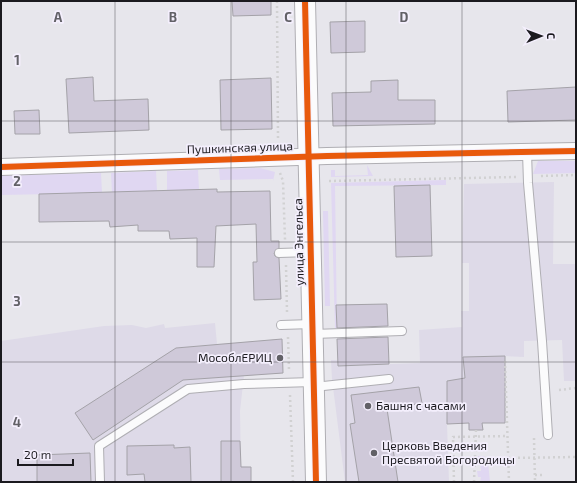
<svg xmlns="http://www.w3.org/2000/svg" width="577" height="483" viewBox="0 0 577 483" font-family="'Exo 2',sans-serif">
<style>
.built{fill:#dedae8}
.green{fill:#e0d7f2}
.building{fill:#cfc9d9;stroke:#a4a2a8}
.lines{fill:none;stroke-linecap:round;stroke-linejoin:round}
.service-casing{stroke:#afaeb3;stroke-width:10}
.minor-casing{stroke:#afaeb3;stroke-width:18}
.tertiary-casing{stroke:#afaeb3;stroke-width:22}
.path{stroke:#d1d1d2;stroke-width:2.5;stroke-dasharray:2 3;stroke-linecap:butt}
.service{stroke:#fbfbfc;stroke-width:8}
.minor{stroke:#fbfbfc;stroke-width:16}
.tertiary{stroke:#fbfbfc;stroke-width:20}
.cycleway-casing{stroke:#f4effd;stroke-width:8}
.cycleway{stroke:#e8590c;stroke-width:6}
.grid{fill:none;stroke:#626167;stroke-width:1;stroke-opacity:0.55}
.poi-dot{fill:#626167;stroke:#f4effd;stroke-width:1.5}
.labels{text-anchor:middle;stroke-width:3.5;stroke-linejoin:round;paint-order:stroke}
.street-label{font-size:12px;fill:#1b1a1f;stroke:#f4effd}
.poi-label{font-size:12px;fill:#1b1a1f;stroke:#f4effd;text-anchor:start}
.grid-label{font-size:13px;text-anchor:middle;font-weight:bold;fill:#626167;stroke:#f4effd;stroke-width:3.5;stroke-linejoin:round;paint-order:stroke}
</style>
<rect width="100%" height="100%" fill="#e7e6ec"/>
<g class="built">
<polygon points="554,182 553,264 576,264 576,381 564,381 562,340 524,341 524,357 505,356 505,423 483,423 483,430 469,430 468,423 447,424 449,482 345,482 332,379 331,360 338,360 338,366 420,363 419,330 462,327 461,311 469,311 469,263 462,263 464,184"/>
<polygon points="215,323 217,344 282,339 283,373 244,375 240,411 241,466 251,467 251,482 1,482 1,341 104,326 132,325 146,328 164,324 165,328"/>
</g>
<g class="green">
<polygon points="538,161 576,161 576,173 533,174"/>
<polygon points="367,165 373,176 331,177 331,170 335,170 335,176 368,175"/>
<polygon points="260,168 275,172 273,181 273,179 220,180 219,169"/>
<polygon points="198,170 199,190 167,191 167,171"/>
<polygon points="156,171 157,192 112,193 111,173"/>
<polygon points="101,173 102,193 1,195 1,176"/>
<polygon points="446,180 446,185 335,186 337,328 335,328 331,183"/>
<polygon points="323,211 328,211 330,306 325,306"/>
<polygon points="478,456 484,456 488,462 490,482 480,482 481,477 478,477 477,471 481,471 480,464 478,463"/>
</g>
<g class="building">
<polygon points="232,1 271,1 271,15 233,16"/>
<polygon points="365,21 365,52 331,53 330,22"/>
<polygon points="93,77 94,101 148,99 149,130 69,133 66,79"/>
<polygon points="271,78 272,129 221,130 220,80"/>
<polygon points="398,80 398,100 435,100 435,124 333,126 332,93 371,92 371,81"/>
<polygon points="576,87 576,120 508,122 507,91"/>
<polygon points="39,110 40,134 15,134 14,111"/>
<polygon points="430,185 432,256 396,257 394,186"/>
<polygon points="217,189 217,192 270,191 271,241 279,241 279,248 274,253 275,256 279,258 281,299 254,300 253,262 257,262 256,224 216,226 214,267 197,267 197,238 170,239 169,231 138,231 138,225 110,227 109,221 39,222 39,194"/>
<polygon points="387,304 388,326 337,328 336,305"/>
<polygon points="388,337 389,364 338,366 337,339"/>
<polygon points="282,339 283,373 183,380 93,440 75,413 176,348"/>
<polygon points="505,356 505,423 482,423 483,430 469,430 469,423 447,424 447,381 465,378 463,357"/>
<polygon points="419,387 422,403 387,409 398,482 359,482 350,424 355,423 351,395"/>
<polygon points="221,441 240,441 241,467 251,467 251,482 221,482"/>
<polygon points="174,445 174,448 190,447 191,482 145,482 144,474 127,475 127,446"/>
<polygon points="90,453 91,482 37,482 37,455"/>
</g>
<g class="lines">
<defs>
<g id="service">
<polyline points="527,152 528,183 542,341 548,435"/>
<polyline points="279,253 310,252"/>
<polyline points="281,325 312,324"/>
<polyline points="313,334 402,331"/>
<polyline points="314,387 389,379"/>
<polyline points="100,482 99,446 188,389 244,384 313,382"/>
</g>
<polyline id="minor" points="1,167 327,156 576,151"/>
<polyline id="tertiary" points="305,1 316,482"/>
</defs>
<use href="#service" class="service-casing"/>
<use href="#minor" class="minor-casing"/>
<use href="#tertiary" class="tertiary-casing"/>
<g class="path">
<polyline points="277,1 278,140"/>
<polyline points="280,173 283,181 285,240"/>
<polyline points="541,176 576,175"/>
<polyline points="329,181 516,177"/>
<polyline points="286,265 287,312"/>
<polyline points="288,337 289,370"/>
<polyline points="505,361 509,482"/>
<polyline points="559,390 576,388"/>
<polyline points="290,395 293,482"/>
<polyline points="534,438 535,482"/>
<polyline points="508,458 576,457"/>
<polyline points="535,475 543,475"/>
<polyline points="454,482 453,437 507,436"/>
<polyline points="474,482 476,430"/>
</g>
<use href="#service" class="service"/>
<use href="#minor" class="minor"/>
<use href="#tertiary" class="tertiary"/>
<defs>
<g id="cycleway">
<polyline points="305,1 316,482"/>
<polyline points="1,167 327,156 576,151"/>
</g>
</defs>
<use href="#cycleway" class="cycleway-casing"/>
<use href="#cycleway" class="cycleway"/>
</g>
<path class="grid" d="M 115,1 L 115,482M 231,1 L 231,482M 346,1 L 346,482M 462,1 L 462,482M 1,121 L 576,121M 1,242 L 576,242M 1,362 L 576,362"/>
<g class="poi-dot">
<circle cx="280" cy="358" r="4"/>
<circle cx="368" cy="406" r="4"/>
<circle cx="374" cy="453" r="4"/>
</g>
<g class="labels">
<g class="street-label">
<text transform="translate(240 148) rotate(-2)" y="4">Пушкинская улица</text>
<text transform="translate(299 242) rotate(-91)" y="4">улица Энгельса</text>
</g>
<g class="poi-label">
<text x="272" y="362" text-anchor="end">МособлЕРИЦ</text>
<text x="376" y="410">Башня с часами</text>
<text x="382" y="450">Церковь Введения<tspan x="382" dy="14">Пресвятой Богородицы</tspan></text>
</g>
</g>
<g class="grid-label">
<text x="58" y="22">A</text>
<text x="173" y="22">B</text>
<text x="288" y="22">C</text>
<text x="404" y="22">D</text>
<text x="17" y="65">1</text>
<text x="17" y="186">2</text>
<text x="17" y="306">3</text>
<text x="17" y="427">4</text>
</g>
<rect width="577" height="483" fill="none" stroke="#1b1a1f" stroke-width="4"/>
<g transform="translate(541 36) rotate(89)" stroke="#f4effd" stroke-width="3" paint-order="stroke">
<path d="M0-3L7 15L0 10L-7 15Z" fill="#1b1a1f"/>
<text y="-6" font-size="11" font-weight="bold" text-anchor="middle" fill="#1b1a1f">С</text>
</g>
<path d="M18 459v6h55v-6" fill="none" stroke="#1b1a1f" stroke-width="2"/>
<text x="24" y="459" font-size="12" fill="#1b1a1f" stroke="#f4effd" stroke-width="3" paint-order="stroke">20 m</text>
</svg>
